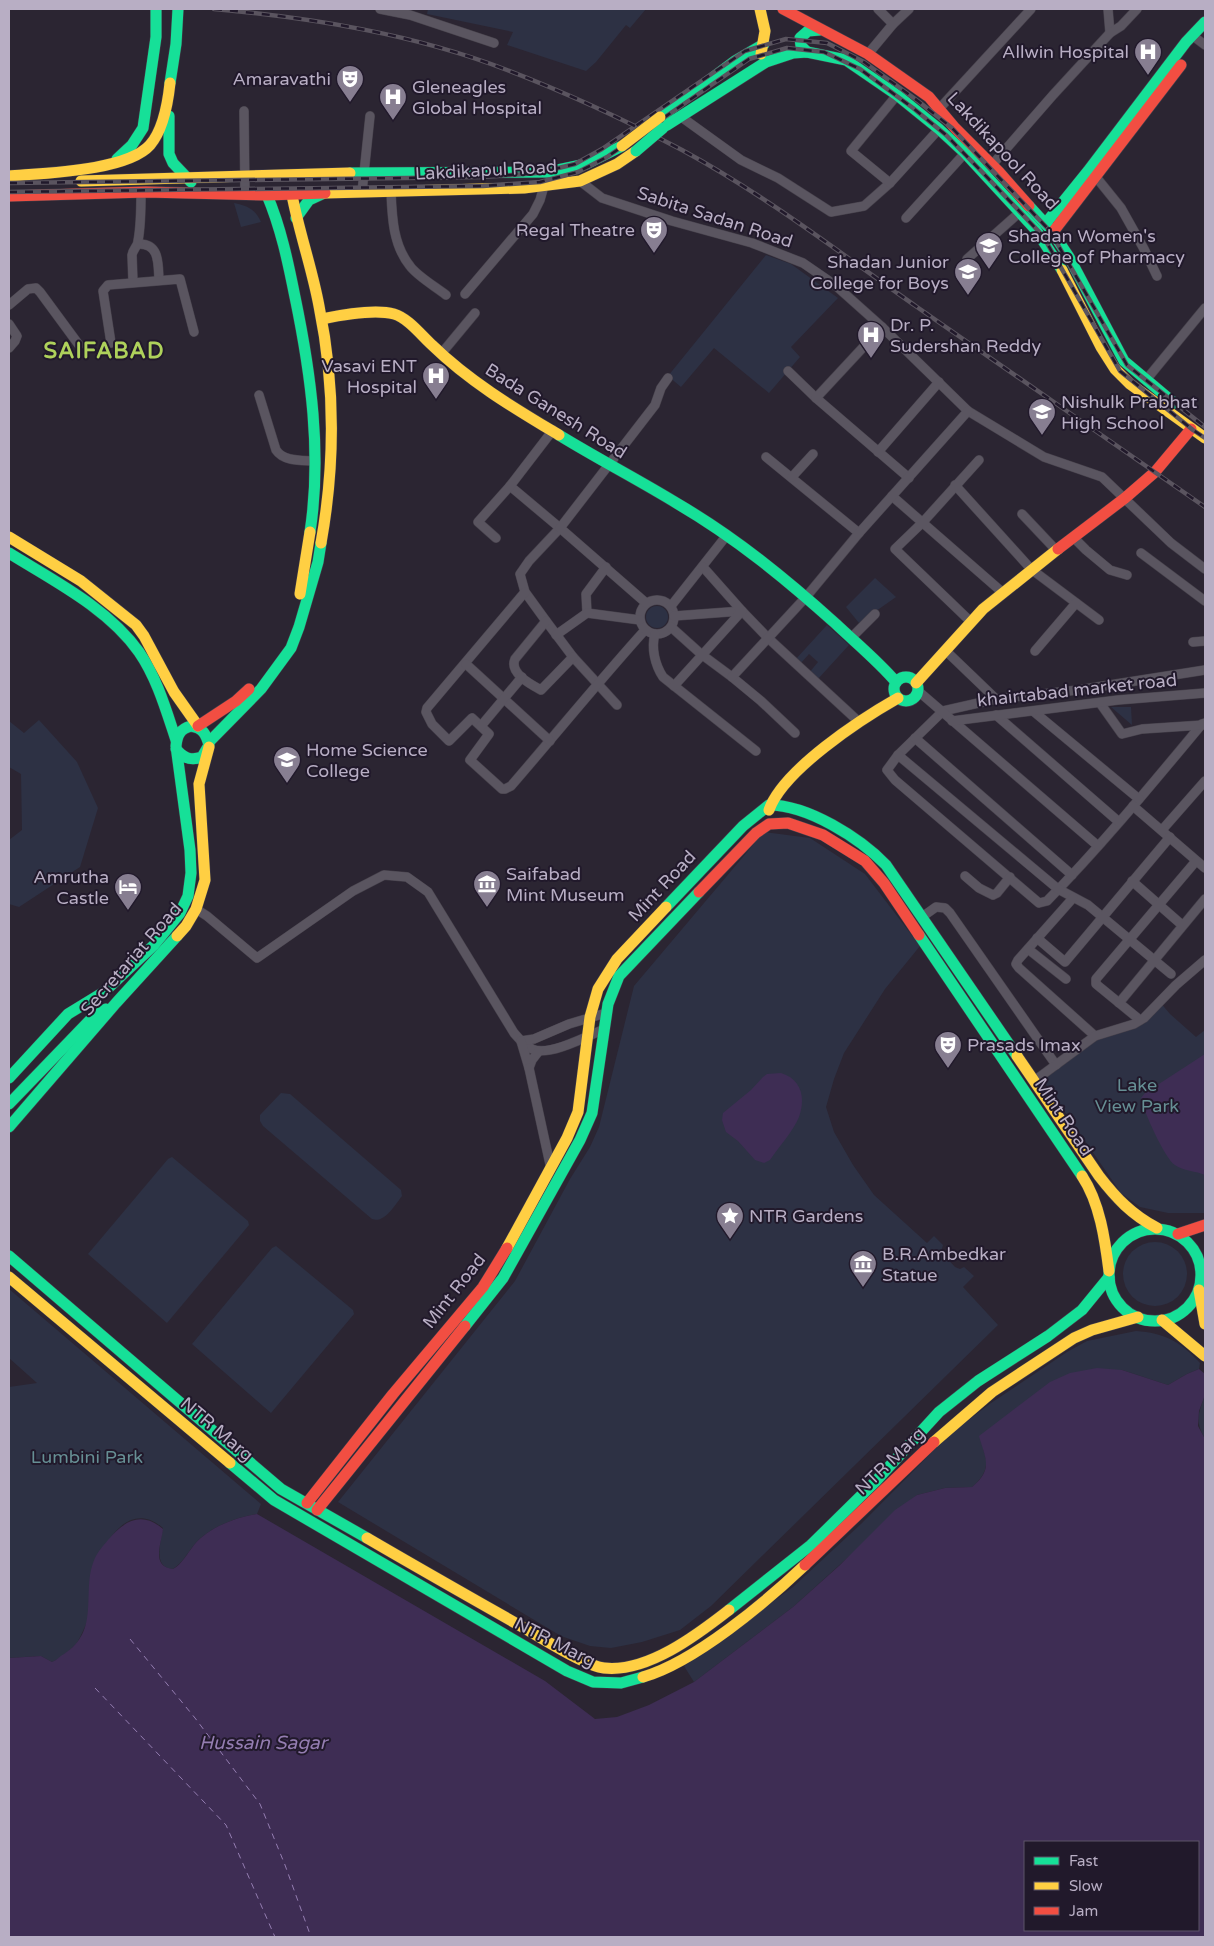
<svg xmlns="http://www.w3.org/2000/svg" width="1214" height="1946" viewBox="0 0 1214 1946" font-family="'Varela Round',sans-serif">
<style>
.green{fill:#2d3144}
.water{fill:#3e2d54;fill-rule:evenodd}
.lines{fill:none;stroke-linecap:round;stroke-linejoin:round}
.ferry{stroke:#947db1;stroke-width:1;stroke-dasharray:6 5;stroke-linecap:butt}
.street-casing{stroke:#46414b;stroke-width:10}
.fast-casing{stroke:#45404c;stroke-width:12}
.slow-casing{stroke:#45404c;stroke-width:12}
.jam-casing{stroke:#45404c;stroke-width:12}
.street{stroke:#5a5560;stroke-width:9}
.fast{stroke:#16e098;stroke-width:11}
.slow{stroke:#ffcf43;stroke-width:11}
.jam{stroke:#f24e42;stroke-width:11}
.rail-casing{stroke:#5a545f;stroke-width:4.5}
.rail{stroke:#21192b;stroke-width:2.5;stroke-dasharray:8;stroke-linecap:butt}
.fast-bridge-casing{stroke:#47424d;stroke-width:12;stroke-linecap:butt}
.slow-bridge-casing{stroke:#47424d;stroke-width:12;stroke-linecap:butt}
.fast-bridge{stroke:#16e098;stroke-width:11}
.slow-bridge{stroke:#ffcf43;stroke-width:11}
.labels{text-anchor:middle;stroke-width:4;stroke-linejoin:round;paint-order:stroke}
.poi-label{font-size:18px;fill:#b8aec4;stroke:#21192b;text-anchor:start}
.street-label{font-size:18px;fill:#b8aec4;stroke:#21192b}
.park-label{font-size:18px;fill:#668f94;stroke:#21192b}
.water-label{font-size:19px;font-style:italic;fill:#947db1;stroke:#21192b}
.district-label{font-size:22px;font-weight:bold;letter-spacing:1px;fill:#aed15b;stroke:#21192b}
</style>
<rect width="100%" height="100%" fill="#2b2532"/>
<g class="green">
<polygon points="428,9 646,9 630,28 626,25 596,62 586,71 507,45 513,32 427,14"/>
<path d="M 234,203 C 248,206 255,209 261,222 L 241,227 Z"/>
<polygon points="766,255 791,264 838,298 791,347 800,357 769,393 714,348 681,387 668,376"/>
<polygon points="875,578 896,597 859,623 846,607"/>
<circle cx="657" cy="617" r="11"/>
<polygon points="827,625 849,645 817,680 809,673 818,662 809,654 800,664 795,660"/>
<polygon points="1111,707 1131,707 1132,725"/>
<polygon points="39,720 77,762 98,808 80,867 19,907 9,904 9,840 22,830 21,774 9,767 9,721 24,733"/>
<polygon points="764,832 810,838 865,874 920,946 885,989 844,1053 834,1079 826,1107 834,1132 853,1165 874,1195 927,1243 934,1236 943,1245 941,1252 955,1267 960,1269 964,1267 974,1276 963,1287 998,1325 711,1606 680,1630 642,1642 611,1648 590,1646 561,1636 338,1502 515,1281 570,1179 590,1147 599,1127 634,986"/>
<polygon points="1159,1001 1170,1014 1196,1037 1205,1030 1205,1213 1168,1213 1140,1207 1121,1193 1038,1073 1095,1036 1138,1021"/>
<path d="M 281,1093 L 290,1094 L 401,1190 L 402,1196 C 395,1205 384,1224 372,1219 L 263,1126 L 260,1121 L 260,1115 Z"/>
<polygon points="172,1157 248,1221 249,1225 167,1323 88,1254 168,1159"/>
<circle cx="1155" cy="1274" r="32"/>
<polygon points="276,1246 353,1310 354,1314 271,1413 192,1344 272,1248"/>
<path d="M 9,1289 L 261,1504 L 257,1514 C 235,1517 208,1528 194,1545 C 187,1554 182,1563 173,1569 C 152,1568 161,1542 163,1528 C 126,1496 100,1550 91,1578 C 88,1588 90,1599 90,1609 C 89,1619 83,1632 78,1641 C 75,1647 58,1660 52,1662 L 41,1656 L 9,1658 L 9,1387 L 37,1383 L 9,1358 Z"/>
<path d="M 1136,1331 C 1164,1333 1180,1341 1200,1363 L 1199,1369 L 1187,1374 L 1168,1385 L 1122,1370 L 983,1449 C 990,1465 985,1476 972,1487 L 945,1488 L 917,1495 L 793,1607 L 694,1682 L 684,1666 L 793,1587 L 862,1523 L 950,1434 L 991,1403 L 1067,1352 L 1087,1341 Z"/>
<path d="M 1205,1395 L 1205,1439 C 1195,1421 1198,1414 1205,1395 Z"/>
</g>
<g class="water">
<path d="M 1205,1054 L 1205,1175 C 1196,1171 1183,1171 1175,1165 C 1165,1159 1143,1110 1141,1098 L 1145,1093 Z"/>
<path d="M 781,1073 C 801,1079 806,1097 799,1117 C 794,1130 778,1148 770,1160 L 764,1163 L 755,1160 L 738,1141 L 726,1132 L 722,1120 L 723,1113 L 751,1090 L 763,1077 L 767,1074 Z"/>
<path d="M 1097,1368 L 1122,1370 L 1168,1385 L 1187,1374 L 1199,1369 L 1205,1374 L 1205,1395 L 1199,1411 L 1198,1426 L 1205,1439 L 1205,1937 L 9,1937 L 9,1658 L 41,1656 L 52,1662 C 57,1660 60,1656 64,1654 C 100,1631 82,1594 93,1563 C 96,1554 102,1547 108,1540 C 123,1522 141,1510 163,1529 C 162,1542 150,1567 173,1569 C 182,1564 187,1554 194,1545 C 208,1528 235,1517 257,1514 L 545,1681 L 595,1719 L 617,1717 L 649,1705 L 694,1682 L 793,1607 L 840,1565 L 895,1510 L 917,1495 L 945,1488 L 972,1487 C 994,1469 985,1458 979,1436 L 1050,1382 L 1070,1373 ZM 1025,1842 L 1198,1842 L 1198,1930 L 1025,1930 Z"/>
</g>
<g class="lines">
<g class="ferry">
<polyline points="130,1639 195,1718 260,1804 285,1865 311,1937"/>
<polyline points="95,1688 226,1825 275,1937"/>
</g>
<defs>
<g id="street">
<polyline points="380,9 410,15 494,43"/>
<polyline points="878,9 893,24"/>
<polyline points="1108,9 1110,33"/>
<polyline points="1197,39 1205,45"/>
<polyline points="868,54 893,24 909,9"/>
<polyline points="939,109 1031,9"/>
<polyline points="244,111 245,195"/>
<polyline points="680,116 741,160 778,178 831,212 864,206 890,183 939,129"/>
<polyline points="992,165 1053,95 1110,33 1121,26 1137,9"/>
<polyline points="1096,177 1121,208 1144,249 1157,276"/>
<polyline points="580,181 602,198 672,221 752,243 803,263 835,285 882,327 968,411 1044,457 1102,477 1171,543 1205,569"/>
<polyline points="890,183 851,151 897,95"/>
<polyline points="362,192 370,116"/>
<path d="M 391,192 C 392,217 393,245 410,266 C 417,276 436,287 446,295"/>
<polyline points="906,218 965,153"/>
<path d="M 138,244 C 160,243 158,264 159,280"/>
<polyline points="967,259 1020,212"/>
<path d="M 133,282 L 132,255 C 133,249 138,246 138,241 C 141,225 141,209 141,193"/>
<polyline points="465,294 533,214 540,200 544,186"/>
<polyline points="9,305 28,289 36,288 40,292 79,345"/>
<polyline points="9,324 17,336 15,341 9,348"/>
<polyline points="111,343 103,291 108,285 180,279 194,332"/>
<polyline points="441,354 475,313"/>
<polyline points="788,371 816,398 909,478"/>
<polyline points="1146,380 1205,308"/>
<path d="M 259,395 L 276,450 C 284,462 302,460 315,461"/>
<polyline points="816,398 882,327"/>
<polyline points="878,452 939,382"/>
<polyline points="766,457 859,533"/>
<polyline points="792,477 813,454"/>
<polyline points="955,485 1031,569 1099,620"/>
<polyline points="510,486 560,528 529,561 520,574 525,592 546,621 573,657 617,705"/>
<polyline points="892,496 1002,592"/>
<polyline points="1022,514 1056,550"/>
<polyline points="1073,537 1086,550 1110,570 1127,575"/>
<polyline points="496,538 478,522 510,486 553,430"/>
<polyline points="1141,553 1205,601"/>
<path d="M 525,592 L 427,708 L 426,712 L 432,724 L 449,741 L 472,718 L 489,734 L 470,760 L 502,789 L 505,789 L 511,786 C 556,734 599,681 645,630"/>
<circle cx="657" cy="617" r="17"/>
<polyline points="646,603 560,528 655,405 661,388 668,378"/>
<polyline points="671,606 727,535"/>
<polyline points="587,613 586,594 606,567"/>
<polyline points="674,616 742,611 768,638 858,721"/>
<path d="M 546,621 L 515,659 C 509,673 530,684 541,690 L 573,657"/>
<polyline points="971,622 895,549 923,522 979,460"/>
<polyline points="671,627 701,654 732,677 761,701 795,733"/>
<path d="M 655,634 C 651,648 655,665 663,677 L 756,751"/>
<polyline points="556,635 587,613 640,620"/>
<polyline points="851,638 875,614"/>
<polyline points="1193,642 1205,641"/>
<polyline points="945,650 996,699"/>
<polyline points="1035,651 1076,603"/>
<polyline points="466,664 550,741"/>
<path d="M 1205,670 L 1078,690 L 996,699 L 943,711 L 898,755 L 887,770 L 895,780 L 1039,903 L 1047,901 C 1102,845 1152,784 1202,724 L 1205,723"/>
<polyline points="732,677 806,597 859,533 968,411"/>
<polyline points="674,686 742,611 703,567"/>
<polyline points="917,690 1098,846"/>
<polyline points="1100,703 1122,734 1142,729 1203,725"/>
<polyline points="1033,711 1139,799"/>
<polyline points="996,715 1119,822"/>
<polyline points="952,721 1118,700 1205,693"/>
<polyline points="481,726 522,677"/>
<polyline points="915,738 1072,875"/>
<polyline points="898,755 1058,889 1088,905 1171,974"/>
<polyline points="1133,806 1205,868"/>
<polyline points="1162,830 1205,781"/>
<polyline points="965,876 979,888 993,895 997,893 1010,877"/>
<polyline points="1132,881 1182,925"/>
<polyline points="1073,898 1018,960 1016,964 1019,968 1095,1036"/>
<path d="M 196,909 L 207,916 L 257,958 L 353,891 L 384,875 L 407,877 L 428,892 L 514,1033 C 519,1039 525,1045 532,1049 C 548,1057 588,1036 604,1029"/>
<polyline points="922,917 936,907 945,908 950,913 1056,1065"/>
<polyline points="1037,938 1065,962 1170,837"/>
<polyline points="1028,949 1066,979"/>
<polyline points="1119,1003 1205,899"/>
<polyline points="1140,1020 1096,984 1096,979 1196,861"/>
<polyline points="521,1041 534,1039 569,1024 606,1013"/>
<polyline points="521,1041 529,1068 532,1060 539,1051"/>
<polyline points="529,1068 551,1169"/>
<polyline points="1034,1081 1095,1036 1134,1024 1144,1018 1176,985 1205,960"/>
</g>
<g id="fast">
<polyline points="807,52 801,46 800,38 808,31 820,30"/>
<polyline points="170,83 176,44 178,9"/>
<polyline points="664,114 735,61 764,44"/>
<polyline points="169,116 169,154 173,163 191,182"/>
<polyline points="667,125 766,62 793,53 807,52 846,60 897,95 939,129 965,153 1036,230 1062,270"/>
<polyline points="117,159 132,145 143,128 156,37 156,9"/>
<polyline points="350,173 548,172 586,164 622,146"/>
<path d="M 267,195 C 281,228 288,262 295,297 C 311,374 322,454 310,532"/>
<polyline points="1029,206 1051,230 1069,257 1124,361 1174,403"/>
<polyline points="296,218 309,200 322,194"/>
<polyline points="1046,223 1088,171 1186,42 1205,22"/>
<path d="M 559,435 C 598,459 639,480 678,504 C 736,538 786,579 836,624 C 856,643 878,661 896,682"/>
<path d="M 9,553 C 54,581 108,608 139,652 C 157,678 166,710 176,740"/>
<circle cx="906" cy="689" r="12"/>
<polyline points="209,742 261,689 291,648 299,627 318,562 321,543"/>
<path d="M 666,907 L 743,826 L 769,805 C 808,805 860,838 886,865 L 1017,1056"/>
<polyline points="919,935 1082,1176"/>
<path d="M 9,1078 L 68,1014 L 104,992 L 154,945 L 180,913 L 188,896 L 191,873 L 190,850 L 176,746 C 177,735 180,729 191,726 C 203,728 206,734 209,745 L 202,757 C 191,761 183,758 176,749"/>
<polyline points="9,1104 92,1018 106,1009"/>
<polyline points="9,1127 116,1003 177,936"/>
<circle cx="1155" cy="1275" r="46"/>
<polyline points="9,1256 281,1489 367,1538"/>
<polyline points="465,1326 503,1278 580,1140 592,1113 608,1004 619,976 699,892"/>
<polyline points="230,1463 274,1500 567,1671 593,1682 621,1683 643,1677"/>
<polyline points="729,1610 811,1545 876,1481 939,1412 978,1381 1048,1336 1082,1310 1109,1277"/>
</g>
<g id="slow">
<polyline points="760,9 765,31 761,54"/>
<path d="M 9,176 C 44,173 127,171 150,145 C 164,129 168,102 170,83"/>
<polyline points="81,181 350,173"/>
<polyline points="325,193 524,188 580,181 617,164 636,151"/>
<path d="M 292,195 C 299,232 312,268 319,306 C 335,384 335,465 321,543"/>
<polyline points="1062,270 1101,347 1115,369 1130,384 1205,438"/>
<path d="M 322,319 C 341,315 375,309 394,314 C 408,318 421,335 432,345 C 470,382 514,408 559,435"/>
<polyline points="9,537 81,581 136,625 144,636 174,692 198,726"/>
<polyline points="300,594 310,532"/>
<polyline points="916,683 983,609 1058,549"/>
<path d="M 769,810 C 783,770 861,719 898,698"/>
<polyline points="177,936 186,926 196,909 205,880 199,784 209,747"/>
<path d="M 1017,1056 L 1099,1176 C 1116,1198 1132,1215 1157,1228"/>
<path d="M 1082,1176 C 1100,1203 1105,1240 1109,1271"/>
<polyline points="507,1248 567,1138 578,1112 590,1017 598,989 617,959 666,907"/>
<polyline points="9,1277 230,1463"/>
<polyline points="1199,1290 1205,1324"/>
<polyline points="1162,1320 1205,1356"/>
<polyline points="934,1442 992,1392 1074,1338 1092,1330 1138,1317"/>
<path d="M 367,1538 C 420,1569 473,1599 526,1629 C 543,1639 586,1666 604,1668 C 647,1673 697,1635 729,1610"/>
<path d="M 643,1677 C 695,1662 766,1602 805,1565"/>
</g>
<g id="jam">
<polyline points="783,9 868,54 929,97 955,128 999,172 1029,206"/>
<polyline points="9,196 146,192 267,195 325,193"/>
<polyline points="1053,232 1181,65"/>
<polyline points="1058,549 1125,498 1155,472 1191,429"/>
<polyline points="198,726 236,701 249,689"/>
<polyline points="699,892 756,833 769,824 788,823 823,835 865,861 884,883 919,935"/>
<polyline points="1178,1234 1205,1225"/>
<polyline points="307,1503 393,1394 483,1287 507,1248"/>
<polyline points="317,1510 465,1326"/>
<polyline points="805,1565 934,1442"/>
</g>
</defs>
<use href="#street" class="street-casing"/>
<use href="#fast" class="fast-casing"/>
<use href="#slow" class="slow-casing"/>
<use href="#jam" class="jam-casing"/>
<use href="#street" class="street"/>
<use href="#fast" class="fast"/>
<use href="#slow" class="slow"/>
<use href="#jam" class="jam"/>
<defs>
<g id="rail">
<path d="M 214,9 C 313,18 414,34 507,70 C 567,93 625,120 682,150 C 765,195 840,253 917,307 C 1013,374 1109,440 1205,507"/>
<polyline points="9,183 483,177 538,173 575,164 602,149 745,51 786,39 827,43 864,62 918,101 952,128 1050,231 1127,365 1205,427"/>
<polyline points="9,192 483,186 540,182 578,172 607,157 749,59 787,48 824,52 860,69 913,108 946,135 984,174 1043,236 1120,371 1193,430 1205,438"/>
</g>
</defs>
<use href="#rail" class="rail-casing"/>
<use href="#rail" class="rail"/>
<defs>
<polyline id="fast-bridge" points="636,151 663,128"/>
<polyline id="slow-bridge" points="622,146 660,117"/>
</defs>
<use href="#fast-bridge" class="fast-bridge-casing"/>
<use href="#slow-bridge" class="slow-bridge-casing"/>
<use href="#fast-bridge" class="fast-bridge"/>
<use href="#slow-bridge" class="slow-bridge"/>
</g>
<defs>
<symbol id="hospital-pin" viewBox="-11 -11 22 30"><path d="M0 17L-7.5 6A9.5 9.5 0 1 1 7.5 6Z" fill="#877e91" stroke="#21192b"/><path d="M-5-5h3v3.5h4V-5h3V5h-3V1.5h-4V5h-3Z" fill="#fff"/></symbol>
<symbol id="theatre-pin" viewBox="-11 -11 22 30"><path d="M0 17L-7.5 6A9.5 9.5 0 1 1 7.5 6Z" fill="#877e91" stroke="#21192b"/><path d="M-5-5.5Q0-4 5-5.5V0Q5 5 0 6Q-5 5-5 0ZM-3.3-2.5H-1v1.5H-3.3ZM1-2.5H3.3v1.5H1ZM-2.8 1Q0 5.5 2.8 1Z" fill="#fff"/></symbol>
<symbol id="university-pin" viewBox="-11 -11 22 30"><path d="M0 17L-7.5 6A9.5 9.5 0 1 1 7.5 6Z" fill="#877e91" stroke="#21192b"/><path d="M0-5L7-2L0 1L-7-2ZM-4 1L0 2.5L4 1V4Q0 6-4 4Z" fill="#fff"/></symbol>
<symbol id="museum-pin" viewBox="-11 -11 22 30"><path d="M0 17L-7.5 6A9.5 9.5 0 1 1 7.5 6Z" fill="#877e91" stroke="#21192b"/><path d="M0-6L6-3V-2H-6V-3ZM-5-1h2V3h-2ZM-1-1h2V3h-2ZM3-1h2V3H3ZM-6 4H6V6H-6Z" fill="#fff"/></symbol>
<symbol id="hotel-pin" viewBox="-11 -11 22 30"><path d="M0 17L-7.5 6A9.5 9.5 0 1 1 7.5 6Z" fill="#877e91" stroke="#21192b"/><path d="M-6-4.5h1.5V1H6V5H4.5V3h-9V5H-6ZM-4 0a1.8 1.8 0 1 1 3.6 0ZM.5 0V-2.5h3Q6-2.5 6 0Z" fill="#fff"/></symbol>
<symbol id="sight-pin" viewBox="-11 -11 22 30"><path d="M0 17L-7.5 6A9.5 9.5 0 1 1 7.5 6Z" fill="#877e91" stroke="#21192b"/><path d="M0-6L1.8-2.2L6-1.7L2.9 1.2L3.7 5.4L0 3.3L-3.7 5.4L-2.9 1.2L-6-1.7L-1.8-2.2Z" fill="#fff"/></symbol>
</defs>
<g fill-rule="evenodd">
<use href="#hospital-pin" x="1132" y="36" width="32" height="43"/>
<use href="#theatre-pin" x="334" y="63" width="32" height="43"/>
<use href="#hospital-pin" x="377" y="81" width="32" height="43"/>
<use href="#theatre-pin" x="638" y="214" width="32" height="43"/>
<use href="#university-pin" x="973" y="230" width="32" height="43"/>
<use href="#university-pin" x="952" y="256" width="32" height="43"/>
<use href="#hospital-pin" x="855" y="319" width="32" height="43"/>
<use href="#hospital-pin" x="420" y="360" width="32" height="43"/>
<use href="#university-pin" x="1026" y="396" width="32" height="43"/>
<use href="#university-pin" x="271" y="744" width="32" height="43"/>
<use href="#museum-pin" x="471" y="868" width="32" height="43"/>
<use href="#hotel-pin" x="112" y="871" width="32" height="43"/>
<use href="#theatre-pin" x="932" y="1029" width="32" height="43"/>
<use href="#sight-pin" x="714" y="1200" width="32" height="43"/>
<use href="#museum-pin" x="847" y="1248" width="32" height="43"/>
</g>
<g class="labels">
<g class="poi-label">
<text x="1129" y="58" text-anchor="end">Allwin Hospital</text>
<text x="331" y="85" text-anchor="end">Amaravathi</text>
<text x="412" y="93">Gleneagles<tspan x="412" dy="21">Global Hospital</tspan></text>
<text x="635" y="236" text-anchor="end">Regal Theatre</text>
<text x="1008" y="242">Shadan Women's<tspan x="1008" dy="21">College of Pharmacy</tspan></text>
<text x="949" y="268" text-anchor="end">Shadan Junior<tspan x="949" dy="21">College for Boys</tspan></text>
<text x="890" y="331">Dr. P.<tspan x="890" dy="21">Sudershan Reddy</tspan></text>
<text x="417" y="372" text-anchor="end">Vasavi ENT<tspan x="417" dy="21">Hospital</tspan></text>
<text x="1061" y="408">Nishulk Prabhat<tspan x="1061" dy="21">High School</tspan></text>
<text x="306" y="756">Home Science<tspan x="306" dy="21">College</tspan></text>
<text x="506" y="880">Saifabad<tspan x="506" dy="21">Mint Museum</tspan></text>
<text x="109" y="883" text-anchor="end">Amrutha<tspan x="109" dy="21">Castle</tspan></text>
<text x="967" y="1051">Prasads Imax</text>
<text x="749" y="1222">NTR Gardens</text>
<text x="882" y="1260">B.R.Ambedkar<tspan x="882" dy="21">Statue</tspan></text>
</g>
<g class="street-label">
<text transform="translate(1003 151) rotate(47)" y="6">Lakdikapool Road</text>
<text transform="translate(486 170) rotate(-3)" y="6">Lakdikapul Road</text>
<text transform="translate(715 217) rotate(18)" y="6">Sabita Sadan Road</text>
<text transform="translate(556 411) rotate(32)" y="6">Bada Ganesh Road</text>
<text transform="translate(1077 690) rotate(-6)" y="6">khairtabad market road</text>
<text transform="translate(662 886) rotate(-47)" y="6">Mint Road</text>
<text transform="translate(131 959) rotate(-49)" y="6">Secretariat Road</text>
<text transform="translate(1064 1117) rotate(56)" y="6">Mint Road</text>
<text transform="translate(454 1291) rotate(-52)" y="6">Mint Road</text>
<text transform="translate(217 1429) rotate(40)" y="6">NTR Marg</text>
<text transform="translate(890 1461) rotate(-44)" y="6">NTR Marg</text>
<text transform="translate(555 1642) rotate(27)" y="6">NTR Marg</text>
</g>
<g class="park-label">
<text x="1137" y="1091">Lake<tspan x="1137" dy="21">View Park</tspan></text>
<text x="87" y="1463">Lumbini Park</text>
</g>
<g class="water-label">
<text x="263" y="1749">Hussain Sagar</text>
</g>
<g class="district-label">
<text x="104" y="358">SAIFABAD</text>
</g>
</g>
<rect width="1214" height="1946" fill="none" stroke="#b8aec4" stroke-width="20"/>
<rect x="1024" y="1841" width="175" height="90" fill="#21192b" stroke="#5d5568"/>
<rect x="1034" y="1857" width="25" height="8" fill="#16e098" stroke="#5d5568"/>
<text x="1069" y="1866" font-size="15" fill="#b8aec4">Fast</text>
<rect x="1034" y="1882" width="25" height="8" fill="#ffcf43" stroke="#5d5568"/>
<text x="1069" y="1891" font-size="15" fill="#b8aec4">Slow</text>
<rect x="1034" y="1907" width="25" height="8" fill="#f24e42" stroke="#5d5568"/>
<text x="1069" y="1916" font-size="15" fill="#b8aec4">Jam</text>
</svg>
